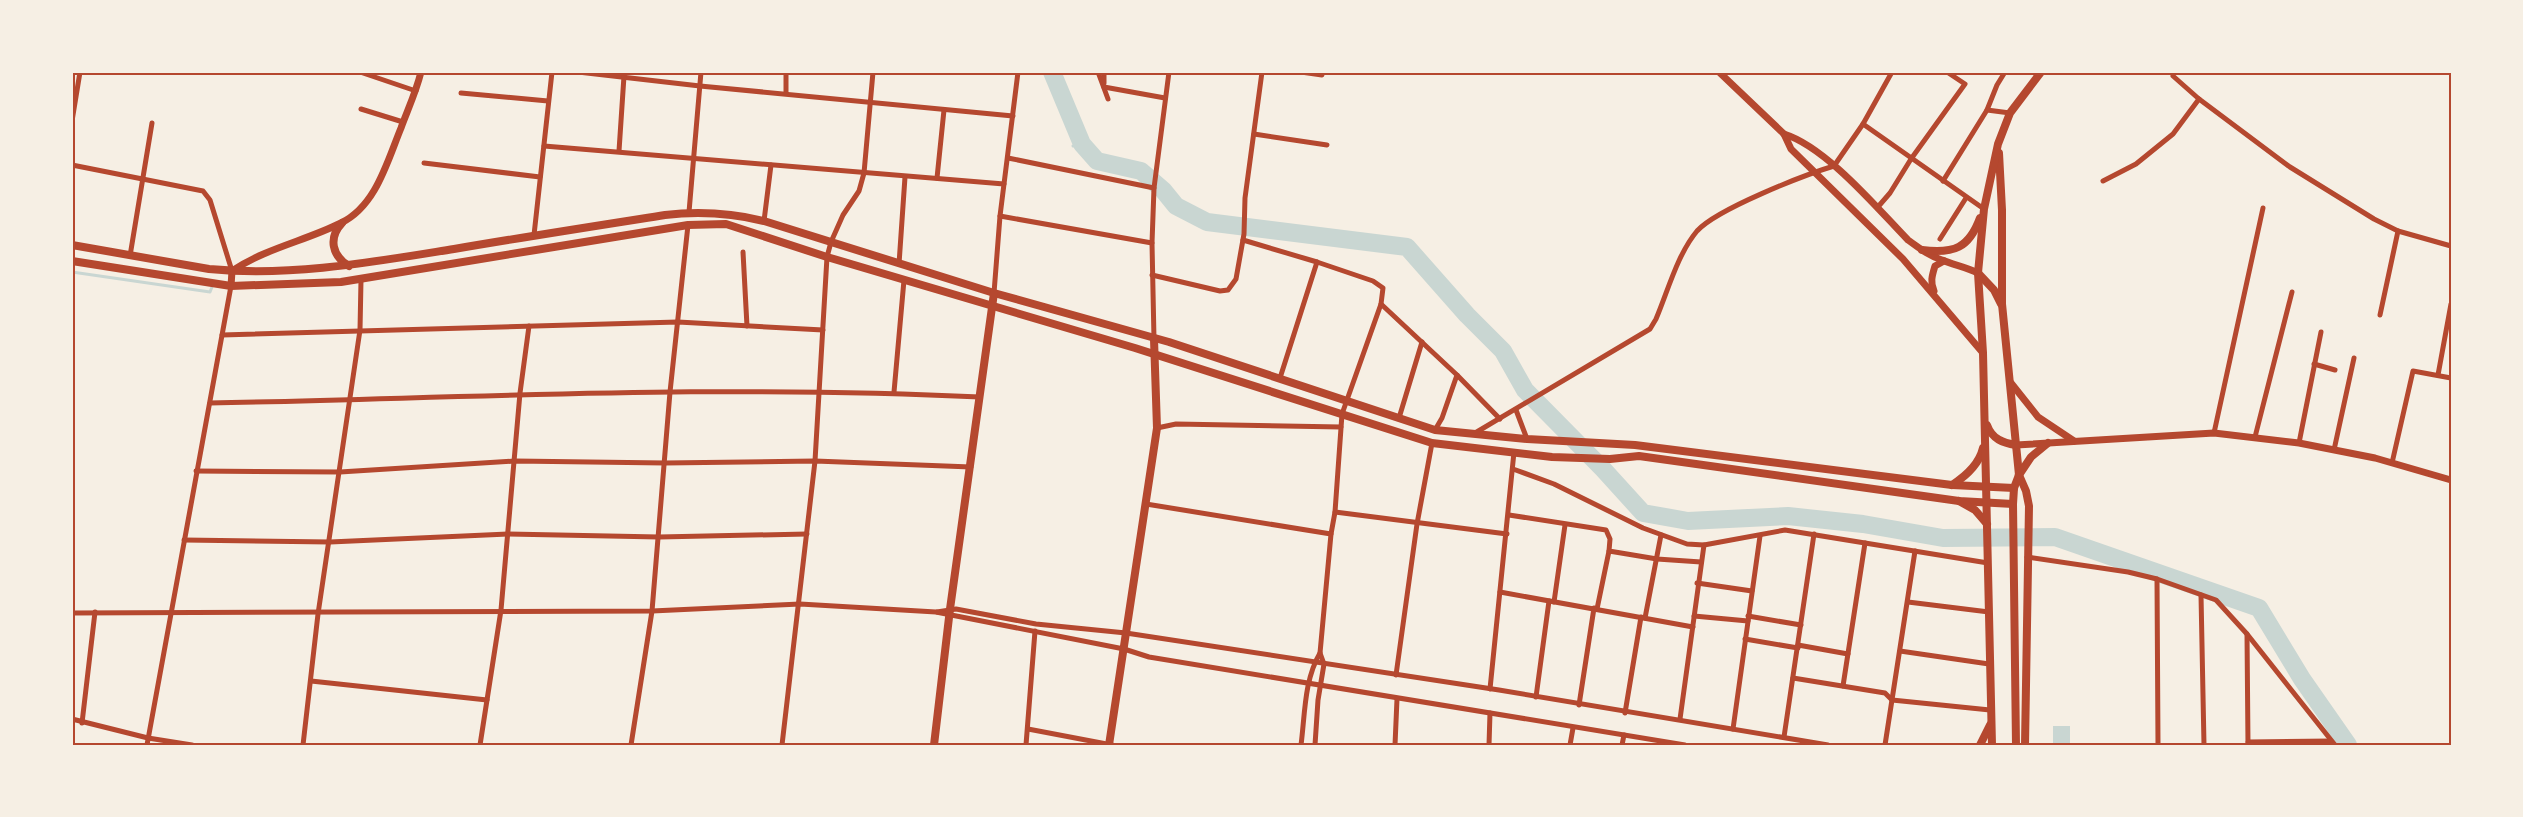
<svg xmlns="http://www.w3.org/2000/svg" width="2523" height="817" viewBox="0 0 2523 817" font-family="'Asap Condensed',sans-serif">
<style>
.water{fill:#c9d6d2}
.lines{fill:none;stroke-linecap:round;stroke-linejoin:round}
.stream{stroke:#c9d6d2;stroke-width:3}
.river{stroke:#c9d6d2;stroke-width:18}
.minor{stroke:#b5482f;stroke-width:5}
.tertiary{stroke:#b5482f;stroke-width:7}
.secondary{stroke:#b5482f;stroke-width:8}
.primary{stroke:#b5482f;stroke-width:8}
.neatline{fill:none;stroke:#b5482f;stroke-width:2}
</style>
<rect width="100%" height="100%" fill="#f6efe4"/>
<rect class="water" x="2053" y="726" width="17" height="19"/>
<g class="lines">
<g class="stream">
<polyline points="1073,146 1082,144"/>
<polyline points="72,272 210,292 212,287"/>
</g>
<polyline class="river" points="1052,72 1082,144 1097,161 1141,171 1163,190 1176,206 1207,222 1407,247 1467,315 1503,351 1525,390 1603,469 1643,513 1688,521 1788,516 1863,524 1943,538 2055,537 2259,608 2302,679 2348,745"/>
<g class="minor">
<polyline points="360,72 416,91"/>
<polyline points="578,72 700,86 1013,116"/>
<polyline points="1098,72 1108,99"/>
<polyline points="1301,72 1322,75"/>
<polyline points="2173,76 2199,99 2290,167 2374,219 2398,231 2451,246"/>
<polyline points="1104,83 1104,72"/>
<polyline points="1104,87 1165,98"/>
<polyline points="461,93 548,101"/>
<polyline points="786,93 786,72"/>
<polyline points="361,109 403,122"/>
<polyline points="1987,110 1997,85 2005,72"/>
<polyline points="72,121 80,72"/>
<polyline points="1863,124 1984,209"/>
<polyline points="1254,134 1327,145"/>
<polyline points="544,146 1004,184"/>
<polyline points="619,151 624,76"/>
<polyline points="1008,158 1154,188"/>
<polyline points="424,163 540,177"/>
<polyline points="72,165 203,191 210,200 232,271"/>
<polyline points="937,178 944,110"/>
<polyline points="1943,181 1987,110 2010,113"/>
<polyline points="2103,181 2136,164 2173,134 2199,99"/>
<polyline points="1877,208 1890,193 1911,159 1965,84 1947,72"/>
<polyline points="689,212 701,72"/>
<polyline points="1000,216 1152,243"/>
<polyline points="764,221 771,165"/>
<polyline points="534,235 552,72"/>
<polyline points="1940,239 1966,198"/>
<polyline points="1243,240 1317,262 1373,281 1383,288 1381,304 1342,414 1335,512 1331,534 1320,653 1324,664 1318,700 1315,745"/>
<polyline points="743,252 747,326"/>
<polyline points="130,256 152,123"/>
<polyline points="899,264 905,177"/>
<polyline points="1152,275 1220,291 1228,290 1236,279 1244,234 1245,198 1262,72"/>
<polyline points="994,293 1000,216 1018,72"/>
<polyline points="1381,304 1457,375 1500,419"/>
<polyline points="2380,315 2398,231"/>
<polyline points="222,335 678,322 823,330"/>
<polyline points="1154,339 1152,243 1154,188 1169,72"/>
<polyline points="2314,364 2335,370"/>
<polyline points="2438,375 2451,304"/>
<polyline points="1280,378 1317,262"/>
<polyline points="894,392 904,280"/>
<path d="M 210,403 C 466,398 723,384 980,397"/>
<polyline points="1516,410 1527,439"/>
<polyline points="1399,418 1422,342"/>
<polyline points="1157,428 1176,424 1341,427"/>
<polyline points="1435,430 1442,418 1457,375"/>
<path d="M 1475,433 L 1650,329 L 1656,319 C 1668,291 1677,255 1697,231 C 1717,209 1804,175 1834,166 L 1863,124 L 1892,72"/>
<polyline points="2214,433 2263,208"/>
<polyline points="2255,437 2292,292"/>
<polyline points="2299,443 2321,332"/>
<polyline points="2334,450 2354,358"/>
<polyline points="2392,463 2413,371 2451,378"/>
<polyline points="1513,469 1554,484 1643,528 1687,544 1704,545 1785,530 1988,563"/>
<polyline points="196,471 340,472 515,461 665,463 815,461 971,467"/>
<polyline points="1146,504 1331,534"/>
<polyline points="1335,512 1507,534"/>
<polyline points="1509,515 1606,530 1610,539 1609,551 1657,559 1701,562"/>
<polyline points="184,540 330,542 508,534 659,537 807,534"/>
<polyline points="2027,557 2128,572 2157,579 2216,600 2247,634 2335,745"/>
<polyline points="2157,579 2158,745"/>
<polyline points="1697,583 1752,591"/>
<polyline points="1500,592 1693,627"/>
<polyline points="2201,595 2204,745"/>
<polyline points="1554,602 1565,525"/>
<polyline points="1908,602 1989,612"/>
<polyline points="1597,609 1609,551"/>
<polyline points="937,612 956,609 1036,624 1126,633 1499,690 1828,745"/>
<polyline points="72,613 652,611 800,604 936,612 1124,649 1149,657 1685,745"/>
<polyline points="1694,616 1748,621"/>
<polyline points="1748,616 1801,625"/>
<polyline points="1645,618 1661,535"/>
<polyline points="2247,634 2248,745"/>
<polyline points="1745,639 1798,648"/>
<polyline points="1798,645 1848,654"/>
<polyline points="1900,651 1989,664"/>
<polyline points="1396,675 1417,524 1432,443"/>
<polyline points="1793,678 1885,693 1892,700 1990,710"/>
<polyline points="311,681 487,700"/>
<polyline points="1843,686 1865,543"/>
<polyline points="1490,689 1514,452"/>
<polyline points="1536,697 1549,601"/>
<polyline points="1579,705 1594,608"/>
<polyline points="1625,713 1641,617"/>
<polyline points="72,719 148,738 192,745"/>
<polyline points="1680,719 1704,545"/>
<polyline points="82,723 95,612"/>
<polyline points="1028,729 1112,745"/>
<polyline points="1733,729 1760,536"/>
<polyline points="1784,737 1814,534"/>
<polyline points="2248,742 2331,741"/>
<polyline points="147,745 231,286"/>
<polyline points="303,745 318,614 360,330 361,280"/>
<polyline points="480,745 501,610 520,393 529,326"/>
<polyline points="631,745 652,611 670,392 688,225"/>
<polyline points="782,745 815,461 827,257 831,242 843,215 859,191 864,173 873,72"/>
<polyline points="1026,745 1035,631"/>
<path d="M 1301,745 C 1305,715 1304,680 1320,653"/>
<polyline points="1395,745 1397,699"/>
<polyline points="1489,745 1490,713"/>
<polyline points="1570,745 1573,728"/>
<polyline points="1622,745 1624,735"/>
<polyline points="1885,745 1915,551"/>
</g>
<g class="tertiary">
<polyline points="1719,72 1784,134 1791,149 1903,259 1983,353"/>
<path d="M 1784,134 C 1826,147 1877,208 1908,240 C 1919,248 1929,256 1942,260 C 1954,265 1966,267 1978,273"/>
<path d="M 231,286 L 232,271 C 266,248 305,241 341,223 C 376,206 387,162 401,128 C 408,109 416,92 421,72"/>
<path d="M 1934,291 C 1930,282 1932,276 1935,266 L 1944,261"/>
<polyline points="2011,383 2038,417 2074,441"/>
<polyline points="2016,445 2214,433 2299,443 2375,458 2451,480"/>
</g>
<g class="secondary">
<path d="M 342,223 C 328,238 332,256 349,266"/>
<path d="M 72,245 L 209,269 C 291,277 373,262 454,249 C 524,237 595,226 665,215 C 700,211 731,213 764,221 L 994,293 L 1169,342 L 1435,430 L 1527,439 L 1635,445 L 1952,485 L 2014,488"/>
<polyline points="72,261 231,286 341,282 688,225 726,224 827,257 1135,348 1432,443 1552,457 1610,459 1639,456 1959,501 2013,504"/>
<polyline points="2019,475 2026,491 2029,506 2025,745"/>
<polyline points="934,745 950,609 994,293"/>
<polyline points="1109,745 1157,428 1154,339"/>
</g>
<g class="primary">
<polyline points="1999,153 2002,210 2002,304 2019,475 2014,488 2013,504 2016,745"/>
<path d="M 1922,250 C 1954,254 1969,248 1980,218"/>
<polyline points="1978,273 1994,290 2001,304"/>
<path d="M 1987,425 C 1992,439 2003,443 2016,445"/>
<polyline points="2019,475 2031,457 2048,443"/>
<path d="M 1952,485 C 1966,476 1979,465 1983,448"/>
<polyline points="1959,501 1975,510 1987,524"/>
<polyline points="1980,745 1990,725"/>
<polyline points="1992,745 1983,353 1978,273 1984,209 1998,144 2010,113 2041,72"/>
</g>
</g>
<rect width="2523" height="817" fill="none" stroke="#f6efe4" stroke-width="147"/>
<rect x="74" y="74" width="2376" height="670" class="neatline"/>
</svg>
